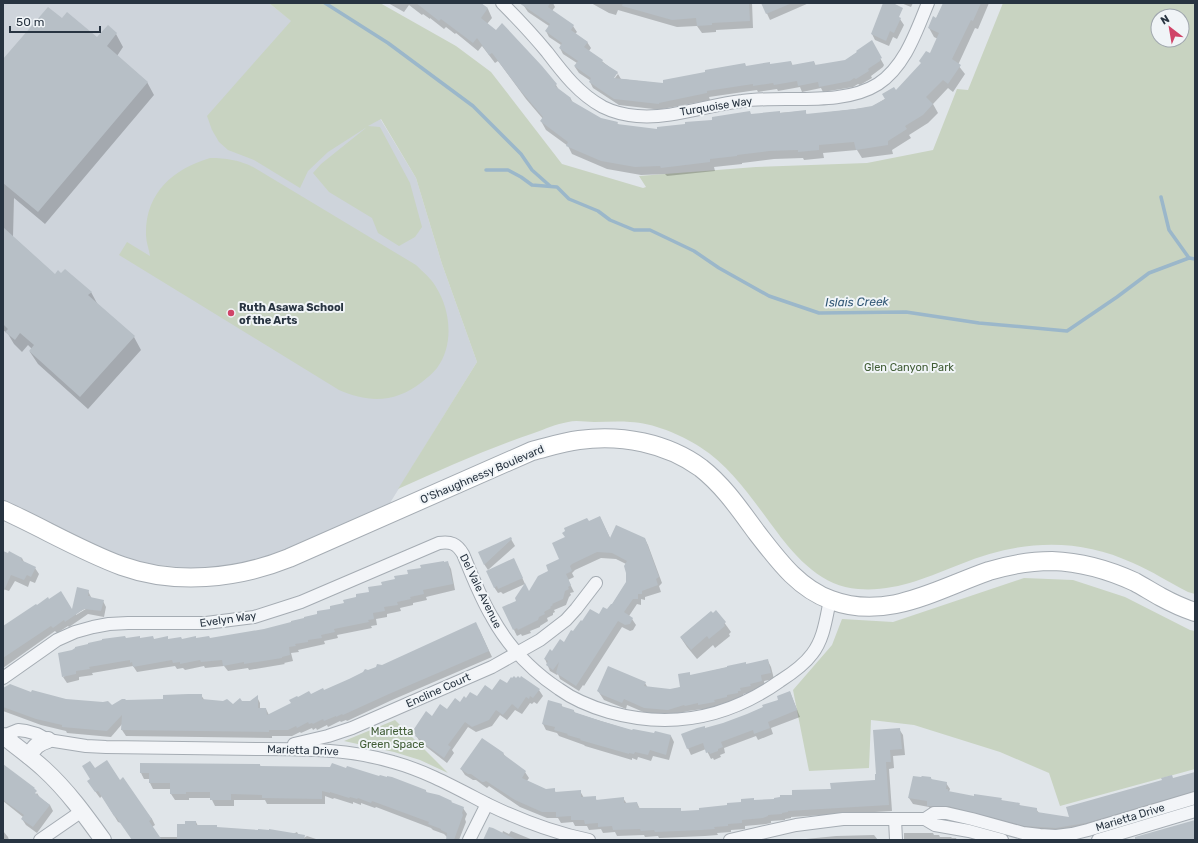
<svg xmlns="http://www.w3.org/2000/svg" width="1198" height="843" viewBox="0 0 1198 843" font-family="Rubik,sans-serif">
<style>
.built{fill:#ced4db}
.green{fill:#c8d3c1;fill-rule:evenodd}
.shadow{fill:#0003;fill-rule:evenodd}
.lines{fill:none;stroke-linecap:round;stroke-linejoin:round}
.stream{stroke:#9bb7ca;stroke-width:3.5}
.building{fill:#b7bfc6}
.minor-casing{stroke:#a5acb3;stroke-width:14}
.tertiary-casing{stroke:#a5acb3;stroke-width:18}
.secondary-casing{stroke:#a5acb3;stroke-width:20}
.minor{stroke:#f3f5f8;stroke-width:12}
.tertiary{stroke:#f3f5f8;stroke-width:16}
.secondary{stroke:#fff;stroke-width:18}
.poi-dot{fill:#d04468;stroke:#f0f4f7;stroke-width:1.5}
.labels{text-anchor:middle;stroke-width:4;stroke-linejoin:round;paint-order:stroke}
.street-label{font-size:11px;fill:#283441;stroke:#f0f4f7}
.poi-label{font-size:11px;font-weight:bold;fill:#283441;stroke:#f0f4f7;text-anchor:start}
.park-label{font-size:11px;fill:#415d36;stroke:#f0f4f7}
.water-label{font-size:12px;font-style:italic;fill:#325876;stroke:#f0f4f7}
</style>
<rect width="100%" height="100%" fill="#e0e5e9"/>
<polygon class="built" points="3,3 269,3 349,67 416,178 442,264 477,362 390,503 273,555 228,567 197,569 141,563 111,553 80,539 22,508 3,500"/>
<g class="green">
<path d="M 269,3 L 380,3 L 456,46 L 491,72 L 562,164 L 643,188 L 646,187 L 639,176 L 756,167 L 867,163 L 933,150 L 957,89 L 968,90 L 1003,3 L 1195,3 L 1195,594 L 1188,592 C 1170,583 1152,571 1133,563 C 1075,536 1018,541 961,564 C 927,577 896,592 858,589 C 823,587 796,558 777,532 C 754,502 733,468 700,447 C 680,434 653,423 630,422 C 618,421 606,422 594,422 C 586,422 576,420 568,422 C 556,424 545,429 534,433 C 487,449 443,469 398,489 L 477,362 L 442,264 L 416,178 L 381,119 L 368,126 L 380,127 L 410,183 L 422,227 L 415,237 L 399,246 L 378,233 L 372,218 L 329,192 L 313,173 L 321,164 L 367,127 L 328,152 L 308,171 L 300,188 L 254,160 L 228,150 L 219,142 L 212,130 L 207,116 L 291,21 ZM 1158,16 L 1182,16 L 1182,40 L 1158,40 Z"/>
<path d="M 210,158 C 226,158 239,160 253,167 L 416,265 C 423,272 431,278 436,287 C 451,311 454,345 437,368 C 433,373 427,378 422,382 C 396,403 368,403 339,390 L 119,255 L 127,242 L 150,256 C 149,249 146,242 146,235 C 145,193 173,169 210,158 Z"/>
<polygon points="1024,578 1073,580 1125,597 1190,630 1195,631 1195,769 1060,806 1049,773 1000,752 914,725 871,720 869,768 809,771 793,690 832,645 842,619 893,622"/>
<polygon points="395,720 448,773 420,760 394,752 344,741"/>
</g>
<g class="shadow">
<polygon points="388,3 480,3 488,9 492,18 487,24 556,85 559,90 571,99 573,103 601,119 617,123 619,125 658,130 752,115 805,111 807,115 872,107 896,92 922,64 920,61 930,55 938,39 934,37 929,28 936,19 944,3 989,3 978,29 975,28 958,65 965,74 953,92 948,88 933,104 938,113 928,123 909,135 911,138 892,150 893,154 862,158 857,150 823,153 824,158 804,160 803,158 774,159 742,163 742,164 714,167 715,171 667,176 665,174 641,175 607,169 572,154 568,146 546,130 541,121 543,119 526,99 498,61 495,63 482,46 478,51 456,33 455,34 446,27 444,29 430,18 430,19 423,14 422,15 409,5 404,12"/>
<polygon points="522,3 553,3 555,7 552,11 573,26 577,32 575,34 587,42 591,48 589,51 617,73 618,74 615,74 612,82 618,74 621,79 665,84 746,67 771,65 791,62 793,66 814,62 816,66 845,61 871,42 884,65 883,67 871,76 872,78 860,85 858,84 853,87 823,92 821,88 802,92 800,87 778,91 777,89 758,92 757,90 709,97 710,100 662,109 662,110 619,105 593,88 590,82 591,81 579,73 575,67 577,63 563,54 560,48 561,45 549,37 546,31 549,26 528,12"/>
<polygon points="591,3 752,3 753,28 716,30 716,32 702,33 697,26 677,27 618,10 616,15 609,13"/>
<polygon points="762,3 809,3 770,20"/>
<polygon points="901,3 913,3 911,7"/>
<polygon points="900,19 904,25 897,39 893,37 889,46 875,40 872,34"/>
<polygon points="62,20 97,39 116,34 123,47 117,56 147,82 154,95 45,224 14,198 13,237 55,275 91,292 98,305 134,337 141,350 88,409 38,364 30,352 32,349 28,345 22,352 14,344 8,334 3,330 3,60"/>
<polygon points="600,517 611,540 645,539 648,545 662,583 659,586 661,592 645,597 645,600 641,599 641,605 637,604 629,616 632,619 636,625 633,630 630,631 622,627 584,686 583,685 579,691 560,679 558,674 557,675 550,671 545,659 564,643 583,622 608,611 627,582 626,564 616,559 601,558 575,570 572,573 574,577 568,580 574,592 570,593 571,595 569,597 566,605 554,610 555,612 553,613 553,615 547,618 548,621 540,626 540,627 530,631 531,633 522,636 521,634 517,636 514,630 518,601 529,592 560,559 566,538 588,522"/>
<polygon points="511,539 515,546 488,570 484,564"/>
<polygon points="3,552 22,558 24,562 35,568 39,574 35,583 30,581 28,587 15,581 9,591 3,589"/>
<polygon points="448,563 451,569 455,590 426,597 427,600 413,603 413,605 400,608 401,611 387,614 387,617 376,619 377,625 371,626 372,628 337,635 338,638 324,641 325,644 298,650 299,652 291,653 293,661 284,663 285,664 249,670 248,668 228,671 224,666 205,668 204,666 185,670 183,668 177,669 175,666 137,672 133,666 92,673 93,675 79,677 79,680 67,683 63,677 126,639 169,640 210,639 265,630 319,615 409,575"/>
<polygon points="517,566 525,584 503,594 501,592 498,593 494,587"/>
<path d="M 88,591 L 92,599 L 103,601 L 106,607 L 104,617 L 88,614 L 69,627 L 68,626 L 57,633 L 55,631 L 3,668 L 3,628 L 73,611 ZM 89,607 L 76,615 L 76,613 Z"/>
<polygon points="716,611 731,632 729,634 730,636 715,648 713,645 697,659 687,647 681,638"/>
<polygon points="479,629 492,657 392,700 347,721 346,720 341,722 340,721 328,727 327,725 317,730 316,728 313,730 312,728 301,733 300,732 292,736 272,736 272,738 126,736 122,730 123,723 111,737 67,733 66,731 41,725 3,711 3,690 32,693 66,700 112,707 126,701 164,700 201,695 205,701 233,706 242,702 251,702 257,697 260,703 260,709 266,709 269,715 292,704 298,698 324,691 382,666"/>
<polygon points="768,661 771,667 774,679 764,681 765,687 753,690 754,692 743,694 744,697 741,699 730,701 730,703 717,706 718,708 703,711 702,709 688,711 671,715 648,714 627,705 626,709 604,700 598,691 645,683 648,688 670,690 682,687 689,673 691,676 745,663 747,665"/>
<polygon points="507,685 539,690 543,696 537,704 534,702 532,704 530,703 522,714 515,710 507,720 500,715 492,726 476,732 468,727 452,750 454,753 447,763 420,742 414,732 432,717 447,710 467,699 477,698"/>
<polygon points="790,692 800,717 771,728 773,734 758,740 756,736 724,748 725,753 720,755 721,757 714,760 713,758 711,759 706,749 691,755 682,735 723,724 747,715 779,700"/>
<polygon points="561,704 563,708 574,711 575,713 633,731 671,736 674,742 669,760 653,756 651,761 638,757 637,760 632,758 632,760 585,746 584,745 559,736 557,733 546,730 543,724"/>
<polygon points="899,729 903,735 905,755 893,756 894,768 889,769 892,811 791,817 791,818 785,819 785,820 771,821 771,823 766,824 745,826 745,829 731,830 731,832 717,833 718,835 705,836 659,838 658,836 645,837 644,835 617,836 615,832 603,833 601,829 589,830 587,826 575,826 573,822 561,823 558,818 547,818 520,807 489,786 487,788 476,780 473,780 465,775 461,769 503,753 506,758 525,772 529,778 527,781 546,790 554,789 556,793 580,791 584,798 595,797 597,801 623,798 627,804 637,803 640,809 680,809 682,812 700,811 742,803 754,800 755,801 775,800 793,796 876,781"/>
<polygon points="3,765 33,798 37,793 40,798 50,805 53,811 37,833 26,825 22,819 23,817 3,801"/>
<polygon points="260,765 261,767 347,769 426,791 427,793 451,801 452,804 463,808 467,814 465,819 466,822 459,840 447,840 447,837 444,834 433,830 431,828 376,807 375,808 361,803 361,805 353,802 353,804 334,798 333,799 325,796 325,804 267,804 265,800 234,800 234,806 215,806 211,798 189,798 189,800 175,800 171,794 171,789 153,789 150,783 150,779 144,779 141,773"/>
<polygon points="94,770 120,781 152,819 155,825 152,827 159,837 178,837 186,825 196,822 198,826 217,828 293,834 297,832 301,840 307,836 319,840 137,840 121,823 118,822 102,796 100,798 92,787 91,780"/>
<polygon points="1195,773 1195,797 1060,834 931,811 929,807 913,804 909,798 931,778 932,780 946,783 950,789 949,792 974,797 1001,799 1002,801 1019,804 1021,807 1036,809 1039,813 1070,818 1173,779"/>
<polygon points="3,831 8,837 9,840 3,840"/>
<polygon points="503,831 509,834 511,831 533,840 484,840 502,834"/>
<polygon points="904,833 933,833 934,835 939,835 940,837 951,837 952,838 956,838 957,840 904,840"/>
<polygon points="874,835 878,840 796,840 836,836"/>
</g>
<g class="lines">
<g class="stream">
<polyline points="325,3 388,43 473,106 521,154 532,170 550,186"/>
<polyline points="486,170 508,170 521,177 532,185 557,187 569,199 598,211 610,220 634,230 650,230 694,251 719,268 769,296 819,313 906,312 979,323 1067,331 1117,297 1149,273 1189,258 1195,259"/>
<polyline points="1161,197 1169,230 1189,258"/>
</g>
</g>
<g class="building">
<polygon points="416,3 481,3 488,8 481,18 496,30 502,23 542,66 557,84 555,86 571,98 570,100 601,118 618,122 617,124 657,129 657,127 685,124 685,122 712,120 712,117 750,111 751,114 780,111 780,113 806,110 806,114 855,109 872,106 885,99 882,94 894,87 896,90 921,63 919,61 926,51 930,53 939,33 928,28 933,16 936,18 943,3 981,3 973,21 971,20 952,59 961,65 948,84 943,80 926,97 933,104 923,115 905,126 907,129 888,141 888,145 856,150 854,142 819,145 819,150 798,152 798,150 769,151 737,155 737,156 710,159 710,162 661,168 660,166 635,167 601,161 566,146 568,142 540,121 543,117 520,90 492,53 489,55 477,38 473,43 441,19 439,21"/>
<polygon points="519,3 550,3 548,7 574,25 571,30 588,42 584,47 603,60 602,62 618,72 614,78 663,83 663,80 705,72 705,70 745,63 746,66 770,62 770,64 791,61 792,65 814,61 815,65 845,60 857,52 856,51 872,40 882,58 880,59 880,61 868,69 869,71 856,79 854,78 850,81 819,87 818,82 798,86 797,81 774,85 773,83 753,86 753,84 707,91 707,93 659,103 659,104 614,99 589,82 591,78 574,66 578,61 559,48 562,43 545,31 550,24"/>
<polygon points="623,3 749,3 750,21 712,23 712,25 697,26 696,18 672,20 622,6"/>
<polygon points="761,3 792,3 766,14"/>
<polygon points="883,3 893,3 903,8 899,17 901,18 894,33 890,31 886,41 871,34"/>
<polygon points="48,7 62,18 67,12 97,37 108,25 117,33 107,46 148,82 38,212 3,183 3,59"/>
<polygon points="3,227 55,274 58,270 61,273 65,269 92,292 88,295 135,336 80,397 29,351 34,345 20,333 15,340 5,332 8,329 3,324"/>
<polygon points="600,516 610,538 616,525 645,538 659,577 656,579 658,585 642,591 642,594 638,594 638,599 633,599 624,612 633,618 630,624 625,625 618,621 580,680 576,686 556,673 559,662 553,670 546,665 548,661 544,659 550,649 552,651 560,639 564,642 571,630 573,631 581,620 582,621 590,609 599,614 603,607 607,609 611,604 612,604 626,582 626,573 624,566 627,561 612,553 597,552 572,564 570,566 572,571 566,574 571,585 568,587 569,589 565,591 563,599 552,604 553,605 550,607 551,608 544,612 545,614 539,617 538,620 518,630 517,628 513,630 502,607 516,601 515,598 525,583 529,591 538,576 548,571 546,565 559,559 552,543 565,537 562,533 565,531 564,528 587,518 589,521"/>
<polygon points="511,537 512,539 484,565 478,552"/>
<polygon points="3,551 8,553 9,551 22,558 21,560 36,567 31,577 27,575 24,580 11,575 3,593"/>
<polygon points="514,558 523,578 498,589 497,586 494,588 486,571"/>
<polygon points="444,561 444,562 448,561 453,584 423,590 424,594 410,597 411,599 397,602 398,605 384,607 385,611 373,613 374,619 368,620 369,622 334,629 335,632 321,635 322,638 308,640 308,642 295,644 296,646 289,647 290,655 282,657 282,658 244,664 244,662 223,666 222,660 201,662 200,660 180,664 180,662 173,663 172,660 133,667 132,662 130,663 130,660 89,667 90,669 76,671 76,674 62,677 58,653 72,650 75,648 75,647 88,644 88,643 102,640 102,639 125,636 126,638 140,636 140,638 153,636 154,639 168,636 168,639 181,637 182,639 196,636 196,638 209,636 210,638 264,629 291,622 291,621 304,618 304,617 317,614 317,611 330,609 330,606 344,603 343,600 356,597 356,594 369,592 368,587 382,585 381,582 395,579 394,576 408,574 407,570 421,568 420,565"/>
<polygon points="77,587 89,590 88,596 90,596 90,597 104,600 101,611 84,609 65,622 64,620 53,628 51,626 3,658 3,626 36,604 37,605 48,597 49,599 61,591 72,609"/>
<polygon points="716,610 726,622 724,624 725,626 709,639 707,636 691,650 680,637 711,611 713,613"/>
<polygon points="476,622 489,651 389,694 343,715 342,714 336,717 336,716 324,721 323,719 313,724 312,723 309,724 308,722 297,728 296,726 288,730 269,730 269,732 121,730 122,715 107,731 62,727 62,725 36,719 3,707 3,688 10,684 31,692 32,690 66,699 103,702 108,701 112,705 122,699 125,699 126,700 163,699 163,695 188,694 202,694 202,699 223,701 227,699 233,704 240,698 242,701 250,701 258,695 258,708 266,708 267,715 291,703 289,700 297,696 298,697 309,691 311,694 323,688 324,690 349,679 363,672 365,669 368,670 376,667 377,664 382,665"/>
<polygon points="768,659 771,673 761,675 762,681 750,684 751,686 740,688 741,691 738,691 738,693 727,695 727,697 714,700 715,702 698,705 698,703 685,706 684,705 668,710 644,708 624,699 622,703 600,694 600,693 597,691 608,666 646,682 644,686 670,689 680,687 678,674 690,672 690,675 727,667 727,666 746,662 746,664"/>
<polygon points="514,676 516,678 518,676 520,678 521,676 540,689 533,698 530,696 529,699 526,697 518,709 512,704 503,715 496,710 489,720 472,727 465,722 448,745 451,747 444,758 425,744 426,743 415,736 416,734 412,732 426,711 432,716 440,704 447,709 455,698 460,702 464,696 466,698 470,692 477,696 485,685 492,690 500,679 507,683 511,677 512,678"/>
<polygon points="790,691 797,710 768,722 770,728 754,734 753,730 721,742 723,747 718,749 718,751 710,754 709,752 706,753 703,743 687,749 681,734 697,728 705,726 705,728 723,723 747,714 763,707 762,705 778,700 777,696"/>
<polygon points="548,700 562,704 561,706 574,710 574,712 601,721 632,730 633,729 654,733 655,731 671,735 666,755 650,750 648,755 635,752 634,754 629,753 629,754 580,740 581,739 567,735 568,734 554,730 555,727 542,724"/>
<polygon points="900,728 902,749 890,750 891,762 886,762 889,805 788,811 788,812 782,813 782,814 768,815 768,816 763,818 742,820 742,823 728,824 728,826 714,827 715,829 701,830 655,832 654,830 641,831 640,829 613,830 612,826 598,827 598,823 585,824 584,820 571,820 571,816 556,817 556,812 542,812 515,800 486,781 484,782 482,782 471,774 468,774 460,769 482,738 504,753 503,754 526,771 522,778 546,789 555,788 555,792 581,790 581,797 596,796 596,800 624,797 624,803 637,802 638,807 639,807 639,808 681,808 681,811 699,810 699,808 727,805 727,803 741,802 741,799 754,798 754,800 774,799 774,798 780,797 780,795 792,795 792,790 831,789 830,783 875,780 875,774 876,774 873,730"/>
<polygon points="107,760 120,780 123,777 152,819 149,821 162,840 132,840 116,817 114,816 98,791 95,792 87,781 90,779 82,766 90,761 95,768"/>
<polygon points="140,763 260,764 260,766 330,767 332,763 346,768 347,766 379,776 380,775 387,777 387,776 392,777 426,790 426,792 439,795 452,801 451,802 464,807 462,813 463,815 454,840 446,840 447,833 441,830 441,829 428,824 429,822 372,801 371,803 358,798 357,799 350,797 349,798 330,792 330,793 322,791 322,799 262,798 262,795 231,794 231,800 210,800 210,792 186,792 186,794 170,794 170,783 149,783 149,773 140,773"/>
<polygon points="3,764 35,788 34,788 37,791 35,793 50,805 33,827 21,819 24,815 3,800"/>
<polygon points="1195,772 1195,791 1086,823 1056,828 1024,826 948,806 927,806 927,801 908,798 913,776 921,777 922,776 931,777 931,779 947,782 946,789 948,789 948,791 974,796 974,794 1002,798 1001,800 1020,803 1019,805 1037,808 1037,812 1069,817 1066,807 1162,780 1161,778 1172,775 1173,778"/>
<polygon points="1195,820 1195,840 1135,840 1135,837"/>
<polygon points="185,821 196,821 196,825 217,825 217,827 258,830 258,829 269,830 269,829 305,835 304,840 177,840 177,824 185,824"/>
<polygon points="489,827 493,828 517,840 483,840"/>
</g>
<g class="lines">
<defs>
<g id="minor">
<path d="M 502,3 C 518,19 533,35 547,52 C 563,73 579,94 603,107 C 613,112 625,115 637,116 C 672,119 707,105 742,101 C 784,95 842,107 878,84 C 905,66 916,32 928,3"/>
<path d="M 3,678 L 57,640 L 75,632 L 93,627 L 109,624 L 128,623 L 206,623 L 254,617 L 301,602 L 439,543 C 451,541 457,544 463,554 C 472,575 480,597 492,617 C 508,646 532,671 559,689 C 574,700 592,707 609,712 C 670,729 728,718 780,681 C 791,674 804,665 812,654 C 824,639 826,618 830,600"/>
<path d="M 3,736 L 18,730 L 26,731 L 37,734 L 48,740 L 86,746 L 106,747 C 157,748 209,748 260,749 C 305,749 350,749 393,762 C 426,771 456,788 487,804 C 520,820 554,833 589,840"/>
<polyline points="294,744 328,736 352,728 492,667 540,640 566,620 576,609 596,583"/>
<polyline points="895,819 896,840"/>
<polyline points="925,819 934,813 946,813 972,819 1023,833 1040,835 1056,836 1072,834 1088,830 1195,798"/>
<polyline points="40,840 82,811"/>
<polyline points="469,840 487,804"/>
<polyline points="730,840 796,825 843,819 925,819 935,825 969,831 1002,840"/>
<polyline points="1098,840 1195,811"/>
</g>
<g id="tertiary">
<path d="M 3,736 C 17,747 31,757 44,769 C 67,790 85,815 103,840"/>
<path d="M 29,756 C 34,747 38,743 48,740"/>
</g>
<path id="secondary" d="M 3,510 C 43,528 81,551 122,566 C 175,585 237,579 289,558 L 532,451 C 548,447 563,442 579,440 C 621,434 667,443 701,468 C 724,486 740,510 757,533 C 778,560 798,588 831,600 C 887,621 937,589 989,571 C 1009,565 1031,561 1052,561 C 1081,562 1109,570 1135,582 C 1144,587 1152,592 1161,597 C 1172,603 1183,608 1195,612"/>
</defs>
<use href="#minor" class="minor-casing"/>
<use href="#tertiary" class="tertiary-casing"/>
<use href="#secondary" class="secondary-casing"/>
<use href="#minor" class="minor"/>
<use href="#tertiary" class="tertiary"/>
<use href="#secondary" class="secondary"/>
</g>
<circle class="poi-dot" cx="231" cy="313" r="4"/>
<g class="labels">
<g class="street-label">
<text transform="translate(716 106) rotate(-9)" y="4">Turquoise Way</text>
<text transform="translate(482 474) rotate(-23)" y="4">O'Shaughnessy Boulevard</text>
<text transform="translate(481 591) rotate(64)" y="4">Del Vale Avenue</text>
<text transform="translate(228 619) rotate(-8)" y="4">Evelyn Way</text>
<text transform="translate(438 690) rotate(-24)" y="4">Encline Court</text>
<text transform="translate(303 750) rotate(2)" y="4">Marietta Drive</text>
<text transform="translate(1130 817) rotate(-17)" y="4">Marietta Drive</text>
</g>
<g class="poi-label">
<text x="239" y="311">Ruth Asawa School<tspan x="239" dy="13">of the Arts</tspan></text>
</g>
<g class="park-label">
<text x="909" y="371">Glen Canyon Park</text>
<text x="392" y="735">Marietta<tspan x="392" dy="13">Green Space</tspan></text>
</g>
<g class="water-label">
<text transform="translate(857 302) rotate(-1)" y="4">Islais Creek</text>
</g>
</g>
<rect width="1198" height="843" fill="none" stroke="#283441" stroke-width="8"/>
<g transform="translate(1170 28) rotate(329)"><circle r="19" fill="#f0f4f7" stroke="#a0a7ae"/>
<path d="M0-3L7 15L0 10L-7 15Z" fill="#d04468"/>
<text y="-6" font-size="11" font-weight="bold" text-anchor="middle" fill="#283441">N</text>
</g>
<path d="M10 26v6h90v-6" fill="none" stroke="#283441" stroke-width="2"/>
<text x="16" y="26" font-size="12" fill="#283441" stroke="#f0f4f7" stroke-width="3" paint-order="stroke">50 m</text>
</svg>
